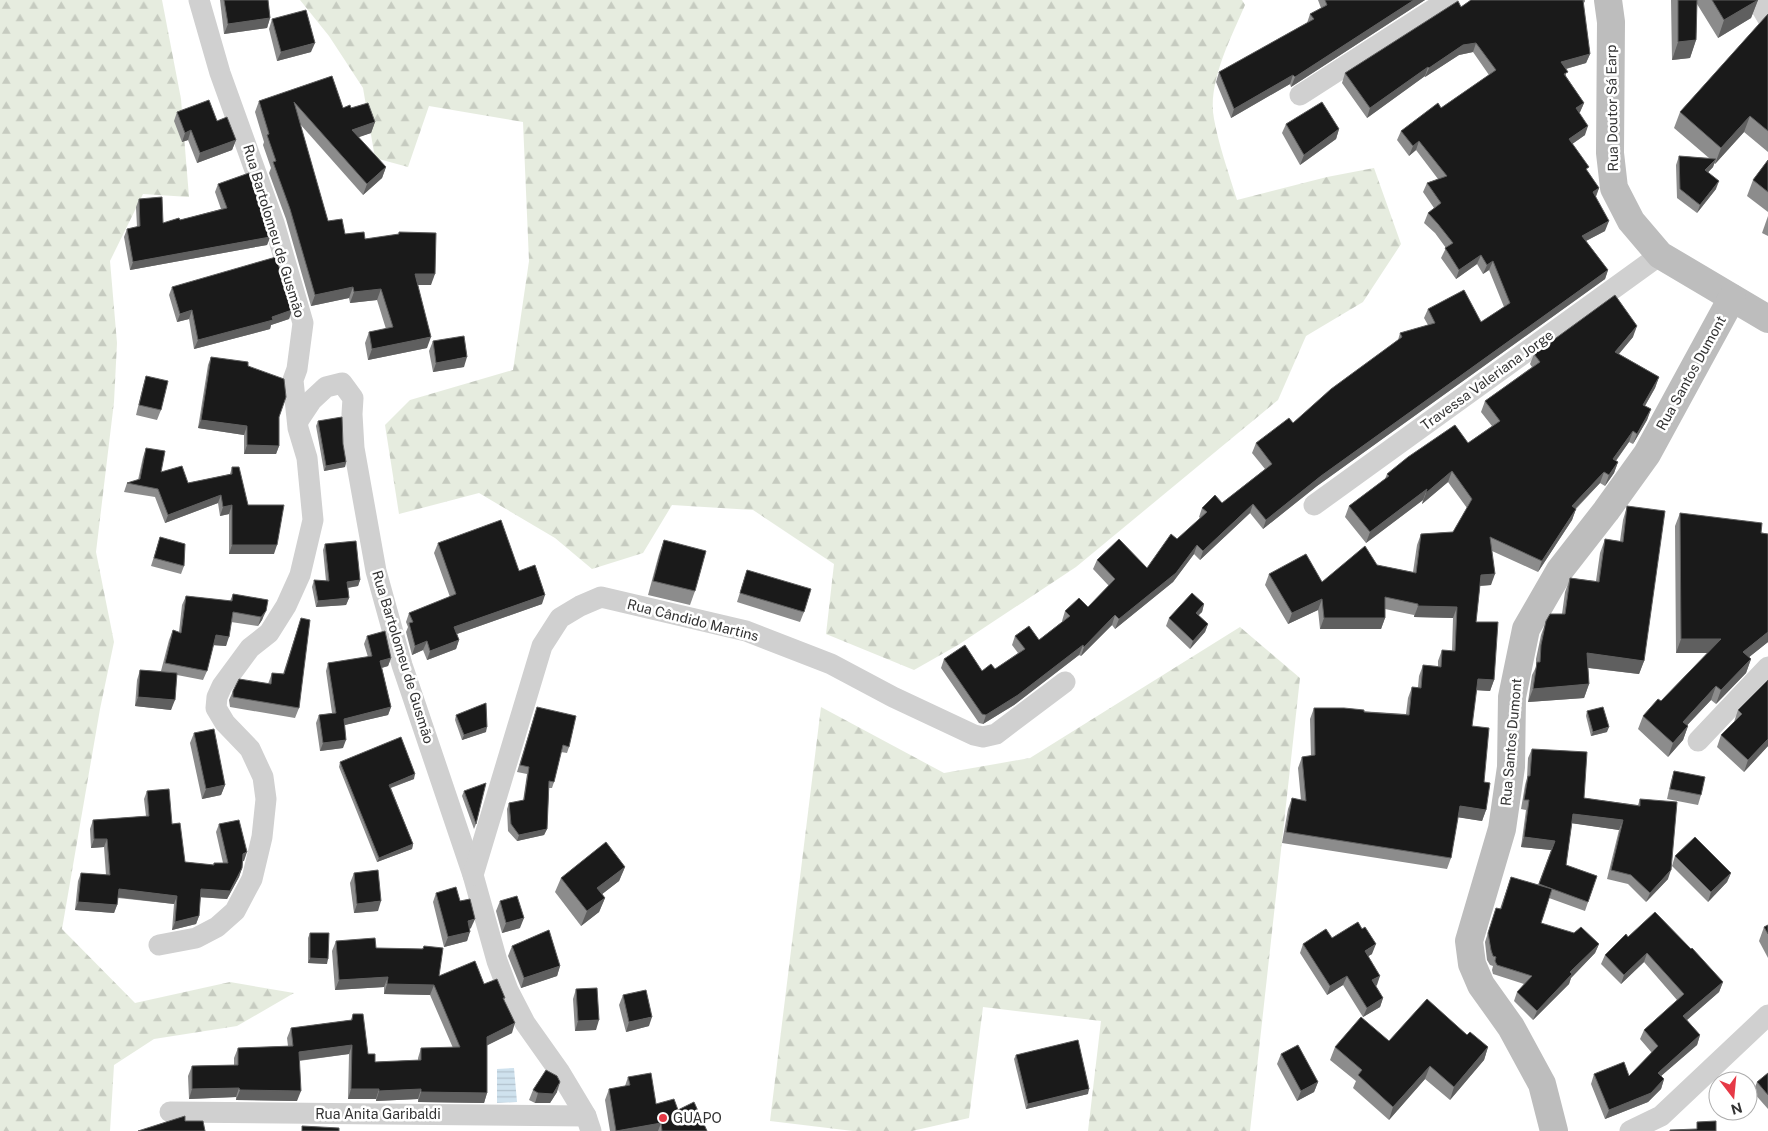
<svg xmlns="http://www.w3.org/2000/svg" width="1768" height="1131" viewBox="0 0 1768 1131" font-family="'Public Sans',sans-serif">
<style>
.forest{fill:url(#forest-firs)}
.water{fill:url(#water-rules)}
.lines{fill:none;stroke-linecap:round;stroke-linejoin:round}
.minor{stroke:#d0d0d0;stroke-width:21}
.secondary{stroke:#bdbdbd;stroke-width:28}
.wall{fill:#8c8c8c}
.shaded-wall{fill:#5f5f5f}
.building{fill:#1a1a1a;stroke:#5f5f5f}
.poi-dot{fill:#e63946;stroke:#fff;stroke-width:2}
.labels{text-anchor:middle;stroke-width:5;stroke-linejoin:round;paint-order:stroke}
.street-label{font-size:14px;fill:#333;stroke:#fff}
.poi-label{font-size:14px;fill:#333;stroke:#fff;text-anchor:start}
</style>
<defs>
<pattern id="forest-firs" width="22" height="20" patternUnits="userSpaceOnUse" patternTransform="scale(1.25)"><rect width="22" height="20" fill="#e6ecdf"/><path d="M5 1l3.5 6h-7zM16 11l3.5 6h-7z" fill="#c6cbc0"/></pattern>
<pattern id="water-rules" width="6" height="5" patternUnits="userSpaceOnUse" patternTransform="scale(1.25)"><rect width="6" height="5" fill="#cfe2ee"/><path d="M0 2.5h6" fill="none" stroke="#b2c2cd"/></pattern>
</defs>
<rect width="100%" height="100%" fill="#fff"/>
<g class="forest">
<polygon points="0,0 162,0 181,99 189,197 143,194 110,261 117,343 114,402 96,552 114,642 100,709 62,929 135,1003 230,982 294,993 237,1026 154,1039 114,1065 110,1131 0,1131"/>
<path d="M 300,0 L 1242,0 L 1245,5 C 1231,38 1207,83 1214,119 C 1219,146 1229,174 1237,200 L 1327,177 L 1374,168 L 1401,244 L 1363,302 L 1306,336 L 1278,400 L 1076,567 L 958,645 L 914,670 L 826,634 L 834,564 L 753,510 L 672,505 L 643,553 L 592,569 L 555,538 L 479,493 L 399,514 L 385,425 L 410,400 L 513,370 L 529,261 L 523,122 L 429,106 L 408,167 L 375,158 L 363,88 L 329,36 Z"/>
<polygon points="1240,627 1300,678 1250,1131 1088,1131 1101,1021 983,1007 969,1118 912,1131 853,1131 770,1121 821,707 944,773 1030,758"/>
</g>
<polygon class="water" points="514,1068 517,1102 497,1103 497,1069"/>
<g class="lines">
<g class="minor">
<polyline points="1757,0 1768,19"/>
<polyline points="1300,95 1448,0"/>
<polyline points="298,421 312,400 326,387 342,383 353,398 352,414 354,448 376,571 402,665 473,875 497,961 508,990 525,1023 559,1071 586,1116 591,1131"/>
<polyline points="1314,505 1660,255"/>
<polyline points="1698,741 1768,667"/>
<polyline points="473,875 542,646 560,618 580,606 601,597 746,631 831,664 893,697 974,735 983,737 996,734 1065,682"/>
<polyline points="159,945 196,938 217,927 235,911 252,879 262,837 266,799 263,777 250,749 225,723 216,708 217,697 222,686 250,648 269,633 286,606 300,575 313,520 307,458 298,428 293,380 297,369 303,323 274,223 220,73 199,0"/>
<polyline points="170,1112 586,1116"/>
<polyline points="1630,1131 1661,1116 1768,1015"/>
</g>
<g class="secondary">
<polyline points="1608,0 1611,22 1610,153 1614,188 1631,221 1660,255 1768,319"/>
<polyline points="1554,1131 1542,1084 1511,1027 1481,985 1472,964 1469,941 1502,829 1511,767 1512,697 1526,629 1560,570 1606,511 1647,454 1732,298"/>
</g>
</g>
<g class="wall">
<polygon points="220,0 268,0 270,18 267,28 224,34"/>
<polygon points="1318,0 1425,0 1291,87 1290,84 1231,118 1216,82 1219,72 1307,23 1310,14 1321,8"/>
<polygon points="1471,0 1585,0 1585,2 1583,3 1590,54 1586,63 1566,69 1566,76 1584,103 1580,112 1579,113 1585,135 1572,144 1587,171 1599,188 1596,197 1605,231 1586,241 1608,270 1605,279 1317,486 1263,529 1250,513 1200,560 1194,554 1173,582 1115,629 1112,625 1081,656 1079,655 1014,705 983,724 979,723 941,668 944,659 982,671 995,669 1018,653 1012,645 1015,636 1039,640 1063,621 1062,621 1065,611 1088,607 1109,586 1093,569 1097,560 1147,568 1200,518 1199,517 1202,508 1222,503 1265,469 1252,453 1256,443 1293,423 1398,340 1400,333 1428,325 1424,318 1428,309 1481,322 1504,307 1489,270 1483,274 1477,264 1456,279 1441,258 1446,248 1435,233 1424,223 1428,213 1434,208 1423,192 1427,183 1438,179 1416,150 1409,156 1397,140 1401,131 1441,108 1489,75 1473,52 1459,55 1425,77 1425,76 1367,118 1342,83 1345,73 1461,7"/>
<polygon points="1671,0 1758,0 1751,18 1718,38 1697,4 1696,40 1690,58 1672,60"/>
<polygon points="1768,14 1768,152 1744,132 1715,164 1714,163 1713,167 1708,172 1716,189 1697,213 1677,198 1676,165 1679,156 1709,158 1674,128 1680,112"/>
<polygon points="272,19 311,52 277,61 269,29"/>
<polygon points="332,76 343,108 351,108 375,122 371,133 358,137 386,167 382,178 363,195 300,124 328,221 345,234 365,239 398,235 399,232 431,285 418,285 427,348 368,360 365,343 369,332 386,329 377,300 350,303 349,298 311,306 286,219 269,173 271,168 263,145 264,142 255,112 259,101"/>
<polygon points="177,112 217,121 236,140 232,150 197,163 188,140 182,142 174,121"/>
<polygon points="1286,124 1339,129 1336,139 1300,165 1282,133"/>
<polygon points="1768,160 1768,212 1747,196 1753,180"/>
<polygon points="218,184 270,237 267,245 130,270 124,237 127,229 137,227 136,207 139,199 163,223 180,220 221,209 215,192"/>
<polygon points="1768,216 1768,236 1762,233"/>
<polygon points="172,287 292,310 289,319 271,325 270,329 194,349 189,319 177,322 169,295"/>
<polygon points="1633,337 1619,354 1659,377 1655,388 1645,406 1651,409 1647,420 1633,444 1629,442 1616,461 1618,462 1614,473 1605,486 1600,483 1576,509 1572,520 1538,572 1492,551 1491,585 1480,586 1476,622 1494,680 1490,691 1476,690 1472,726 1484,782 1486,810 1482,821 1458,817 1451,858 1447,869 1282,843 1288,809 1292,798 1301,800 1298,768 1302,757 1311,756 1310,719 1314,708 1406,714 1408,698 1412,687 1418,687 1419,676 1423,665 1438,666 1438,661 1442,650 1452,651 1453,618 1414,617 1414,615 1385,609 1385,618 1381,629 1320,629 1318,610 1288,624 1265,585 1269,574 1322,582 1377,565 1413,572 1417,545 1421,534 1453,532 1467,508 1448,482 1422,504 1423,500 1366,543 1345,517 1349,506 1385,479 1387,474 1468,443 1492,426 1481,412 1485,401 1532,367 1530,364 1534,354"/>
<polygon points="433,341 464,367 433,372 429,351"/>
<polygon points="211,357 248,366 279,417 279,446 276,454 244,454 244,435 198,428 208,365"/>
<polygon points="146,376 161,410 157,420 136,415 143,386"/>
<polygon points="318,421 346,462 345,467 324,471 316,426"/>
<polygon points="146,448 161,472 188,483 230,474 232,467 248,505 274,554 229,554 229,514 220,516 218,503 165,523 155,497 124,492 127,483 138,480 143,457"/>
<polygon points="1627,506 1644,661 1639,674 1588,668 1589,684 1584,698 1528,702 1532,675 1536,667 1536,659 1541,635 1546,621 1562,614 1565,592 1570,578 1596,581 1600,553 1605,539 1620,541 1623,520"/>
<polygon points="1680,513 1768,534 1768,642 1749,657 1751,659 1746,673 1716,704 1711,700 1687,725 1688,726 1683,740 1668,757 1638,729 1643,716 1661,701 1708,653 1676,653 1675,526"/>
<polygon points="160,537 184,566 181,574 151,566"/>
<polygon points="664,540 695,591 690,605 648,595 659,554"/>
<polygon points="438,543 519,571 542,604 457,634 459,640 456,649 427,660 423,650 412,655 406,632 408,627 406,622 409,613 450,597 434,553"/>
<polygon points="325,544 360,580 358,586 348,588 349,598 346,605 316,607 312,587 314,580 326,581 323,550"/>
<polygon points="747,570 804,612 800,622 737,602"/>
<polygon points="233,594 268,600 262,620 258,626 231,622 226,646 213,645 207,671 203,680 177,675 171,710 135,706 137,680 140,670 161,671 169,640 173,630 179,632 182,605 186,596 230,601"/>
<polygon points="1204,604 1202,612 1198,615 1208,624 1205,632 1190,649 1166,626 1169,618"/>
<polygon points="301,618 299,708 295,718 230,707 229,700 233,691 268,684 272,673 283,674"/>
<polygon points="367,636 391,658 388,666 382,668 391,707 388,715 344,725 343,748 320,751 316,723 319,715 332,713 326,671 328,663 368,657 364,644"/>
<polygon points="1768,680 1768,746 1744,772 1717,747 1721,735 1734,722 1738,710"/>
<polygon points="537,707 569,747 567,753 561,752 554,782 552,788 549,788 547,829 544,835 517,841 508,831 507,809 509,803 523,801 527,774 517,772"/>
<polygon points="1587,711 1607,732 1591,736 1586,716"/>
<polygon points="456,715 486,732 462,740 455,720"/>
<polygon points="194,733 225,785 221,795 202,799 190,743"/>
<polygon points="1532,749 1584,798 1638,805 1640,799 1668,879 1646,902 1628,884 1607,879 1619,830 1572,823 1566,865 1597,876 1585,911 1549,898 1541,923 1599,944 1595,953 1571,978 1569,984 1533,1020 1514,1001 1517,992 1524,984 1493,974 1492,970 1493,966 1490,965 1487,960 1485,942 1496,908 1500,909 1511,877 1538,885 1551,850 1521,847 1526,810 1521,809 1525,785 1527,778 1528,758"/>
<polygon points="340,762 414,779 391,788 413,844 412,849 377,862 339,767"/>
<polygon points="1674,771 1701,795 1698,805 1667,799 1671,781"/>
<polygon points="147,791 172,824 185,862 213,865 214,863 223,863 216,832 219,824 244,861 243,861 242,868 239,877 227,899 200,897 199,916 196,924 172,930 174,904 118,898 117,905 114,913 75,910 78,881 81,873 106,875 104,847 91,848 90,829 93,820 146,816 144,799"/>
<polygon points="464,791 476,824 474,829 462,796"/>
<polygon points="1675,856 1731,873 1727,882 1708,902 1672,866"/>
<polygon points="625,867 619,881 602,894 605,898 599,912 581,926 555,892 561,878"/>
<polygon points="354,873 378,911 354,913 350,883"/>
<polygon points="436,893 460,901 471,928 470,929 467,941 444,947 433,902"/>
<polygon points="500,901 520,928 502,933 496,911"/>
<polygon points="1768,925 1768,958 1759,941 1764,927"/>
<polygon points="310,933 327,964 308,963 308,938"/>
<polygon points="1628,937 1723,982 1719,992 1687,1020 1700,1035 1697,1045 1661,1076 1664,1079 1661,1089 1648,1102 1605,1119 1591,1084 1594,1074 1629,1076 1652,1053 1640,1039 1644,1030 1677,1000 1644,962 1621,984 1601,964 1605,955"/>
<polygon points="1332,938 1372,954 1368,956 1377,985 1376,986 1383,998 1380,1007 1363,1017 1343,985 1327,995 1300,953 1303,944"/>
<polygon points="336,941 376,948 422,949 424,946 439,976 484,984 505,998 504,1000 512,1033 487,1045 487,1093 484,1103 418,1102 418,1099 376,1101 376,1099 348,1099 349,1054 299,1061 297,1101 236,1100 236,1097 189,1099 188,1076 192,1066 234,1065 234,1058 238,1048 288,1046 287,1038 291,1028 351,1020 353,1014 368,1054 375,1062 418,1060 418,1058 421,1048 453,1048 430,995 384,994 384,987 335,990 332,951"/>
<polygon points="512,946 560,966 557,976 521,988 508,956"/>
<polygon points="576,989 596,1030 575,1031 573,999"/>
<polygon points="623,995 649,1026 626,1032 619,1005"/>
<polygon points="1467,1035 1488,1047 1484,1060 1450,1100 1425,1079 1389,1120 1353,1088 1356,1081 1330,1060 1335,1047 1389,1041"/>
<polygon points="1281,1054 1318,1082 1314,1092 1297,1101 1277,1064"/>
<polygon points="1016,1055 1088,1094 1026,1109 1014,1059"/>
<polygon points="1768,1073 1768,1109 1753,1092 1757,1082"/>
<polygon points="628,1077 656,1104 678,1110 707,1131 610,1131 605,1100 609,1089 625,1086"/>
<polygon points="533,1090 557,1092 550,1103 535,1103 529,1100"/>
</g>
<g class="shaded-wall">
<polygon points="1414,0 1425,0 1291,87 1295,77"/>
<polygon points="1758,0 1751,18 1718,38 1724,20"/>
<polygon points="270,18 267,28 224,34 228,24"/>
<polygon points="1696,40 1690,58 1672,60 1678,42"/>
<polygon points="315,43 311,52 277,61 281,52"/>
<polygon points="1476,43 1473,52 1459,55 1425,77 1429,68 1463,45"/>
<polygon points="1590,54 1586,63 1558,71 1561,62"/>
<polygon points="1428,67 1425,76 1367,118 1370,108"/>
<polygon points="1293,75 1290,84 1231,118 1234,109"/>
<polygon points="1584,103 1580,112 1572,118 1576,108"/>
<polygon points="1750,116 1744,132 1715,164 1721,148"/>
<polygon points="375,122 371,133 348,141 352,130"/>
<polygon points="1588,126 1585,135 1565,149 1569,139"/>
<polygon points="1339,129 1336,139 1300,165 1304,155"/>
<polygon points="191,130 188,140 182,142 185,133"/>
<polygon points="236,140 232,150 197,163 200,153"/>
<polygon points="1419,141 1416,150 1409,156 1413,146"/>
<polygon points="1716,159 1713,167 1702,179 1705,170"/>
<polygon points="386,167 382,178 363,195 367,184"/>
<polygon points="1719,181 1716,189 1697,213 1700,205"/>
<polygon points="1599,188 1595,198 1593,192"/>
<polygon points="1609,221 1605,231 1578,245 1582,236"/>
<polygon points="270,237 267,245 130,270 133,262"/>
<polygon points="1481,255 1477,264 1456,279 1459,270"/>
<polygon points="1493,261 1489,270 1483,274 1487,265"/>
<polygon points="1608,270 1605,279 1317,486 1263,529 1266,520 1321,476"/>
<polygon points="415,274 435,274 431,285 411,285"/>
<polygon points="353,287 349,298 311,306 315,295"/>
<polygon points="381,289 377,300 350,303 354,292"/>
<polygon points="192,310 189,319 177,322 180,314"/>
<polygon points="292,310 289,319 271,325 270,329 194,349 198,340"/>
<polygon points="1637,326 1633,337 1611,363 1615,352"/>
<polygon points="431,337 427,348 368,360 372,349"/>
<polygon points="467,357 464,367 433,372 436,363"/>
<polygon points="1659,377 1655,388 1639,416 1643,405"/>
<polygon points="1651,409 1647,420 1633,444 1637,434"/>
<polygon points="201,420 247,426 244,435 198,428"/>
<polygon points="1633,431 1629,442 1609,470 1613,459"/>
<polygon points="247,445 279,446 276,454 244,454"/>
<polygon points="346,462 345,467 324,471 326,466"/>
<polygon points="1618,462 1614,473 1605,486 1609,475"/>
<polygon points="1452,471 1448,482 1422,504 1426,493"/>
<polygon points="1604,472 1600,483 1568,516 1572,506"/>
<polygon points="1427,489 1423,500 1366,543 1370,532"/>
<polygon points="221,495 218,503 165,523 168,515"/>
<polygon points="1253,504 1250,513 1200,560 1203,551"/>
<polygon points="232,505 229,514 220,516 223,507"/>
<polygon points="1576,509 1572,520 1538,572 1542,561"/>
<polygon points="232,545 277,545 274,554 229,554"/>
<polygon points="1197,545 1194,554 1173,582 1115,629 1119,619"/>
<polygon points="1495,574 1491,585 1477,586 1481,575"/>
<polygon points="360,580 358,586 345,588 347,582"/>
<polygon points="545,595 542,604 451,636 454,627"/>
<polygon points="349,598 346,605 316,607 318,601"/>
<polygon points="1322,599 1318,610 1288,624 1292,613"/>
<polygon points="1204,604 1202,612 1193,621 1196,613"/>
<polygon points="1418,606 1457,607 1453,618 1414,617"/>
<polygon points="266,611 262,620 258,626 261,617"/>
<polygon points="1115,615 1112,625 1081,656 1084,647"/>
<polygon points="1324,618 1385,618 1381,629 1320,629"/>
<polygon points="1208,624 1205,632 1190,649 1193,641"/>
<polygon points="1768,632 1768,642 1738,666 1743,652"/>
<polygon points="216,635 229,637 226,646 212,645"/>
<polygon points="1681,639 1721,639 1716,653 1676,653"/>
<polygon points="459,640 456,649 427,660 430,651"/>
<polygon points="427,641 423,650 412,655 415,646"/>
<polygon points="1083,645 1079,655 1014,705 983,724 986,715"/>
<polygon points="1587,653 1644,661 1639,674 1582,667"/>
<polygon points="391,658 388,666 377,669 380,661"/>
<polygon points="1751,659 1746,673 1716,704 1721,690"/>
<polygon points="1478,679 1494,680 1490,691 1474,690"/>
<polygon points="1589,684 1584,698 1528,702 1533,689"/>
<polygon points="1716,686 1711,700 1678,735 1683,722"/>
<polygon points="138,697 175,700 171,710 135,706"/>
<polygon points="391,707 388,715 341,726 344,719"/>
<polygon points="1688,726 1683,740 1668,757 1673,743"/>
<polygon points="487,727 486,732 462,740 464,735"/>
<polygon points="1609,727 1607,732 1591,736 1593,732"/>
<polygon points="1768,739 1768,746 1744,772 1748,760"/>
<polygon points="346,740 343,748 320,751 323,743"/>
<polygon points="415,774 414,779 387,789 389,785"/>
<polygon points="225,785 221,795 202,799 206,789"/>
<polygon points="1460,806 1486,810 1482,821 1456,817"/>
<polygon points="1573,814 1623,820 1619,830 1570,823"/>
<polygon points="547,829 544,835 517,841 519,835"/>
<polygon points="1524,837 1555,841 1551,850 1521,847"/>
<polygon points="94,839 107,839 104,847 91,848"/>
<polygon points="413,844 412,849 377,862 379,858"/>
<polygon points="247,852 244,861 240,862 243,854"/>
<polygon points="625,867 619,881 592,902 597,888"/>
<polygon points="242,868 239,877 227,899 198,897 201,889"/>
<polygon points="1671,870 1668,879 1646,902 1650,893"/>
<polygon points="1731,873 1727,882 1708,902 1711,892"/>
<polygon points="119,889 177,896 174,904 116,897"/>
<polygon points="605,898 599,912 581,926 587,911"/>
<polygon points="381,901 378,911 354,913 357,904"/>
<polygon points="78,902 117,905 114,913 75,910"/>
<polygon points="199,916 196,924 172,930 175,922"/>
<polygon points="524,918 520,928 502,933 506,923"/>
<polygon points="475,919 471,928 464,930 468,921"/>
<polygon points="470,932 467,941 444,947 448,937"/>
<polygon points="1376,944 1372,954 1362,960 1365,951"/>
<polygon points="1599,944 1595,953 1571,978 1569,984 1533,1020 1537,1011 1570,972"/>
<polygon points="1647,953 1644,962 1621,984 1624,975"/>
<polygon points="310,958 328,959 327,964 308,963"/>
<polygon points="560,966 557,976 521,988 524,978"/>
<polygon points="1347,976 1343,985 1327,995 1330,986"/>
<polygon points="1380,976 1377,985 1369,990 1372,980"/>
<polygon points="388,977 384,987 335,990 339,980"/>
<polygon points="1723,982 1719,992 1680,1026 1683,1016"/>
<polygon points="387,984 434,985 430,995 384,994"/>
<polygon points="1383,998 1380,1007 1363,1017 1367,1008"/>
<polygon points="652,1017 649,1026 626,1032 629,1022"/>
<polygon points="599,1020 596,1030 575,1031 578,1021"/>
<polygon points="515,1023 512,1033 484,1047 487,1037"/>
<polygon points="1700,1035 1697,1045 1654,1082 1658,1073"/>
<polygon points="352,1045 349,1054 295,1061 299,1052"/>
<polygon points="1488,1047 1484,1060 1450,1100 1454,1087"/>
<polygon points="1430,1066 1425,1079 1389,1120 1393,1107"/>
<polygon points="1664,1079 1661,1089 1648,1102 1605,1119 1609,1110"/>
<polygon points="560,1082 557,1092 550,1103 535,1103 538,1093"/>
<polygon points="1318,1082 1314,1092 1297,1101 1301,1091"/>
<polygon points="239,1088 236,1097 189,1099 192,1089"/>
<polygon points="351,1089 379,1089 376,1099 348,1099"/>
<polygon points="421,1089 418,1099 376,1101 379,1091"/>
<polygon points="1089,1089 1088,1094 1026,1109 1028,1104"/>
<polygon points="240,1090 301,1091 297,1101 236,1100"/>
<polygon points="421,1092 487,1093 484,1103 418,1102"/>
<polygon points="661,1123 658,1131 618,1131"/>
</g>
<g class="building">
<polygon points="224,0 268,0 270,18 228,24"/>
<polygon points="1325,0 1414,0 1295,77 1293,75 1234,109 1219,72 1314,19 1310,14 1327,5"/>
<polygon points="1471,0 1583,0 1590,54 1561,62 1568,72 1564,74 1584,103 1576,108 1588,126 1569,139 1589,167 1586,169 1599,188 1593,192 1609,221 1582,236 1608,270 1321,476 1266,520 1253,504 1203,551 1197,545 1176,573 1119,619 1115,615 1084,647 1083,645 1018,695 986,715 982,714 944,659 965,645 982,671 991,664 995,669 1025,649 1015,636 1029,626 1039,640 1070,616 1065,611 1079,598 1088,607 1115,579 1097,560 1119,539 1147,568 1171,534 1177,539 1207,512 1202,508 1215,495 1222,503 1272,464 1256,443 1289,418 1293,423 1331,389 1402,337 1400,333 1435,323 1428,309 1464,290 1481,322 1510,303 1493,261 1487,265 1481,255 1459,270 1445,248 1453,243 1438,224 1428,213 1441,203 1427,183 1447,176 1419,141 1413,146 1401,131 1438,103 1441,108 1496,70 1476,43 1463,45 1429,68 1428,67 1370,108 1345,73 1458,1 1461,7"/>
<polygon points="1678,0 1697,0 1696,40 1678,42"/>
<polygon points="1712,0 1758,0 1724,20"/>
<polygon points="306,10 315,43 281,52 272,19"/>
<polygon points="1768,14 1768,131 1750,116 1721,148 1680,112"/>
<polygon points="332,76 343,108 350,105 351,108 368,103 375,122 352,130 386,167 367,184 294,102 328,221 342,219 345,234 364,232 365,239 399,234 399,232 436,233 435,274 415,274 431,337 372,349 369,332 393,327 381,289 354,292 353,287 315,295 290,209 273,162 276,161 267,135 269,134 259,101"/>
<polygon points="209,100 217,121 227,117 236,140 200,153 191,130 185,133 177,112"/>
<polygon points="1322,102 1339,129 1304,155 1286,124"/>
<polygon points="1679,156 1716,159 1705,170 1719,181 1700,205 1680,189"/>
<polygon points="1768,160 1768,192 1753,180"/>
<polygon points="249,173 270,237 133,262 127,229 140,226 139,199 162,197 163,223 179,218 180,220 227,208 218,184"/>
<polygon points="276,257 292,310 272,317 273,320 198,340 192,310 180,314 172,287"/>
<polygon points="1615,295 1637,326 1615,352 1659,377 1643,405 1651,409 1637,434 1633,431 1613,459 1618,462 1609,475 1604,472 1572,506 1576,509 1542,561 1490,537 1495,574 1481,575 1476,622 1498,622 1494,680 1478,679 1472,726 1489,728 1484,782 1490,783 1486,810 1460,806 1451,858 1286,832 1292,798 1306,801 1302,757 1315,755 1314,708 1344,708 1364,710 1364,712 1409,715 1412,687 1421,688 1423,665 1441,667 1442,650 1455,651 1457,607 1418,606 1418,604 1385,597 1385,618 1324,618 1322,599 1292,613 1269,574 1306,554 1322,582 1365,546 1377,565 1416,573 1421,534 1453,532 1472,499 1452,471 1426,493 1427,489 1370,532 1349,506 1389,476 1387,474 1408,457 1455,425 1468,443 1500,421 1485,401 1540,362 1534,354"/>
<polygon points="464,336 467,357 436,363 433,341"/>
<polygon points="211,357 248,362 248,366 284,379 286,397 279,417 279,446 247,445 247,426 201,420"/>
<polygon points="146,376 168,381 161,410 139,405"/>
<polygon points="342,417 343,444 346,462 326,466 318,421"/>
<polygon points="146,448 165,451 161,472 182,466 188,483 232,474 232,467 239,467 248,505 284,505 277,545 232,545 232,505 223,507 221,495 168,515 158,489 127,483 140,479"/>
<polygon points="1627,506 1665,511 1644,661 1587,653 1589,684 1533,689 1537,662 1540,662 1541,645 1546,621 1550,614 1565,614 1570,578 1599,582 1605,539 1623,542"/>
<polygon points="1680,513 1762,523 1761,533 1768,534 1768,632 1743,652 1751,659 1721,690 1716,686 1683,722 1688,726 1673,743 1643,716 1658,699 1661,701 1721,639 1681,639"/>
<polygon points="501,520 519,571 535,565 545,595 454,627 459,640 430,651 427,641 415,646 409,623 413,622 409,613 456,594 438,543"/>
<polygon points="160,537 185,544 184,566 154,558"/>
<polygon points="664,540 706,551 695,591 653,581"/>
<polygon points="356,541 360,580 347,582 349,598 318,601 314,580 329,581 325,544"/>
<polygon points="747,570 811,589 804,612 740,593"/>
<polygon points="1192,593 1204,604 1196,613 1208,624 1193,641 1169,618"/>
<polygon points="233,594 268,600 266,611 261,617 233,612 229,637 216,635 207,671 165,663 173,630 181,633 186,596 232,601"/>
<polygon points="301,618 310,620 299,708 233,697 233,691 239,679 271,684 272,673 284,674"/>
<polygon points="385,631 391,658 380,661 391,707 344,719 346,740 323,743 319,715 336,713 328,663 372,656 367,636"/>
<polygon points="140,670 177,673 175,700 138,697"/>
<polygon points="1768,680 1768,739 1748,760 1721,735 1742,714 1738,710"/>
<polygon points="486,703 487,727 464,735 456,715"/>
<polygon points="537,707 576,716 569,747 563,745 554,782 549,781 547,829 519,835 511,824 509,803 524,800 529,767 520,765"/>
<polygon points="1603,707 1609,727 1593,732 1587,711"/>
<polygon points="214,729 225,785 206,789 194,733"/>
<polygon points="401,737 415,774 389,785 413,844 379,858 340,762"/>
<polygon points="1532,749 1587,752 1584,798 1640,806 1640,799 1677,802 1671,870 1650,893 1631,875 1611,870 1623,820 1573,814 1566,865 1597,876 1588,902 1539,884 1555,841 1524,837 1529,800 1524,800 1528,776 1530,776"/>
<polygon points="1674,771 1705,777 1701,795 1670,789"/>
<polygon points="486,783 476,824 464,791"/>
<polygon points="169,789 172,824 180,823 185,862 214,865 214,863 228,863 219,824 239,820 247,852 243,854 242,868 230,891 201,889 199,916 175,922 177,896 119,889 117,905 78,902 81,873 110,875 107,839 94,839 93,820 149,816 147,791"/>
<polygon points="1695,837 1731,873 1711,892 1675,856"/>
<polygon points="606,842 625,867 597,888 605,898 587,911 561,878"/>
<polygon points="378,870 381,901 357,904 354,873"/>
<polygon points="1511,877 1552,889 1541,923 1574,933 1581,927 1599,944 1570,972 1572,974 1537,1011 1517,992 1532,976 1497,965 1495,961 1496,957 1493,956 1491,950 1488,933 1496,908 1501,909"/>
<polygon points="456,887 460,901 470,899 475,919 468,921 470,932 448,937 436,893"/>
<polygon points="517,896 524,918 506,923 500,901"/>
<polygon points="1655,912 1691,949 1692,948 1723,982 1683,1016 1700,1035 1658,1073 1664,1079 1651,1093 1609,1110 1594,1074 1624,1062 1629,1076 1658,1046 1644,1030 1684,994 1647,953 1624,975 1605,955 1626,934 1628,937"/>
<polygon points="1358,922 1362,929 1365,927 1376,944 1365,951 1380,976 1372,980 1383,998 1367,1008 1347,976 1330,986 1303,944 1326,929 1332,938"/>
<polygon points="1768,925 1768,934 1764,927"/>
<polygon points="549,930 560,966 524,978 512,946"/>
<polygon points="310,933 329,933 328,959 310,958"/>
<polygon points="375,938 376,948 423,949 424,946 443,948 439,976 475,961 484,984 497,979 505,998 503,998 515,1023 487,1037 487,1093 421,1092 421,1089 379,1091 379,1089 351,1089 352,1045 299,1052 301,1091 240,1090 239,1088 192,1089 192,1066 238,1065 238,1048 293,1046 291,1028 352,1020 353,1014 363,1014 368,1054 375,1054 375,1062 421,1060 421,1048 460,1047 434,985 387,984 388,977 339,980 336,941"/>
<polygon points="597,988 599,1020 578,1021 576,989"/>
<polygon points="646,990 652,1017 629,1022 623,995"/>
<polygon points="1427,999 1467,1035 1470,1032 1488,1047 1454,1087 1430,1066 1393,1107 1358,1075 1362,1070 1335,1047 1361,1017 1389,1041"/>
<polygon points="1078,1040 1089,1089 1028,1104 1016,1055"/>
<polygon points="1298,1045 1318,1082 1301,1091 1281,1054"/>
<polygon points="546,1070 557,1076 560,1082 553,1094 538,1093 533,1090"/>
<polygon points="651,1073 656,1104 674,1099 678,1110 694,1102 707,1131 662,1131 661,1123 616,1131 609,1089 630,1085 628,1077"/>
<polygon points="1768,1073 1768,1095 1757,1082"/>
<polygon points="185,1116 185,1121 203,1121 205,1131 138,1131"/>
<polygon points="1716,1121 1716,1131 1670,1131 1670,1130 1697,1129 1697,1122"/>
<polygon points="302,1126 339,1128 339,1131 302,1131"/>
</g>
<circle class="poi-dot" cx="663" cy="1118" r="5"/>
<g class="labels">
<g class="street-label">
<text transform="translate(1612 108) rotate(-91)" y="5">Rua Doutor Sá Earp</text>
<text transform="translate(274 231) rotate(73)" y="5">Rua Bartolomeu de Gusmão</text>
<text transform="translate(1691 373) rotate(-61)" y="5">Rua Santos Dumont</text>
<text transform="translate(1487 380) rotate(-36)" y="5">Travessa Valeriana Jorge</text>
<text transform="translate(693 620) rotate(14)" y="5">Rua Cândido Martins</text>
<text transform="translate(403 657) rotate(73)" y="5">Rua Bartolomeu de Gusmão</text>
<text transform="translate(1511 742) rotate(-85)" y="5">Rua Santos Dumont</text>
<text x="378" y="1119">Rua Anita Garibaldi</text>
</g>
<g class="poi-label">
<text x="673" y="1123">GUAPO</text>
</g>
</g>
<g transform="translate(1733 1096) rotate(164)"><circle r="24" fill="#ffffff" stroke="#adadad"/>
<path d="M0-4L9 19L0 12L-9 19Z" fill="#e63946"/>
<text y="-8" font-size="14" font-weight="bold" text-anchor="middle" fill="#333333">N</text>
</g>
</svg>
